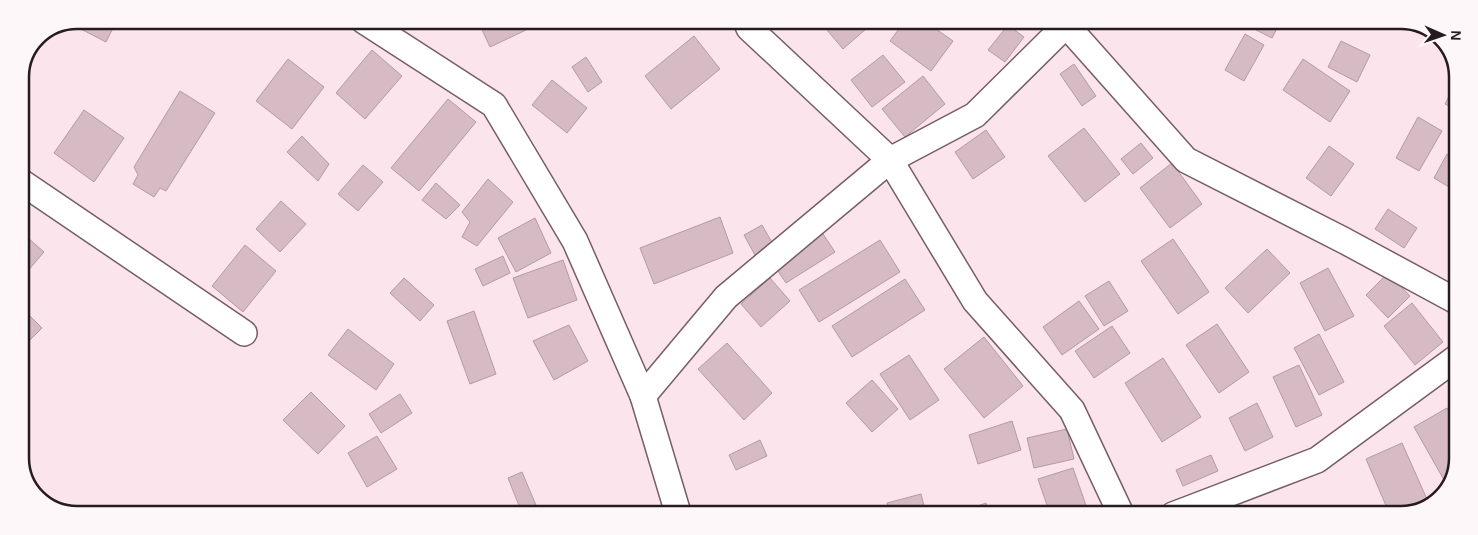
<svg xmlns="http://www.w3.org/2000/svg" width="1478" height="535" viewBox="0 0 1478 535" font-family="Helvetica,sans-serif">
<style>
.building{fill:#d7bbc4;stroke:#b59aa4}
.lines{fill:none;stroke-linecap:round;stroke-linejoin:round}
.minor-casing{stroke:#765d66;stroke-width:28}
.minor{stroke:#fff;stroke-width:25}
.rim{fill:none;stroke:#261c20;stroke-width:2.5}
</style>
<rect width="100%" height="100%" fill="#fbe4ec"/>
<g class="building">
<polygon points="78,20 117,20 106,42 75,26"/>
<polygon points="262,20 277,20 271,28"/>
<polygon points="478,21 522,21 526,30 490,47"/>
<polygon points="823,22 874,22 843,49 821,23"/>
<polygon points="904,22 926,22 953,41 931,71 890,41"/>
<polygon points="968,22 982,22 978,28"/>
<polygon points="1260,23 1280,23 1272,38 1256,30"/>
<polygon points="1008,25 1024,37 1005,62 988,50"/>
<polygon points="1245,34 1264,45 1244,81 1225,70"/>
<polygon points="694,36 720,69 671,109 645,76"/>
<polygon points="1341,41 1370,55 1357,82 1328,67"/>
<polygon points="372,50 402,76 365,119 336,93"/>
<polygon points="883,55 905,82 872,107 851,80"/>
<polygon points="586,57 602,82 588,92 572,67"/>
<polygon points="288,59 324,87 292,129 256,101"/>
<polygon points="1303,59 1350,91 1330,122 1283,90"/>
<polygon points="1074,64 1096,96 1082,106 1060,74"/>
<polygon points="923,76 945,104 905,137 882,109"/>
<polygon points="552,80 587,108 567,133 532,105"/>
<polygon points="1454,86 1458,88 1458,111 1445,104"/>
<polygon points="180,91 215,113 166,191 160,188 154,197 133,184 138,175 134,167"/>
<polygon points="448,99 476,122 419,191 391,168"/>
<polygon points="84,110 124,138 94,182 54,153"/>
<polygon points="1418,117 1442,131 1419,171 1396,158"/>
<polygon points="1084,128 1120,174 1085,202 1048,156"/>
<polygon points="986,130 1005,157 973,179 955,152"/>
<polygon points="302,136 329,164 318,181 287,152"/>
<polygon points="1141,143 1153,158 1133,174 1121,159"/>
<polygon points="1329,146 1354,164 1331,196 1306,178"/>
<polygon points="1447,154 1457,160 1457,173 1449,187 1434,178"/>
<polygon points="1172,163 1202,204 1170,228 1140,188"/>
<polygon points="363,165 383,182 358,211 338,194"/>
<polygon points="488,179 513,202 477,246 462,237 470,222 462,212"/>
<polygon points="436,183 460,205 446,219 422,200"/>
<polygon points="281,201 306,224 280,252 256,229"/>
<polygon points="1388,209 1417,228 1404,248 1375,229"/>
<polygon points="720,217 733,253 654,284 640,248"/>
<polygon points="535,218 551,253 516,272 498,238"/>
<polygon points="762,225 774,246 756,257 744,235"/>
<polygon points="20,231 44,252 20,280"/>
<polygon points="821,231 835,252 786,283 772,262"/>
<polygon points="1173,239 1209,292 1178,314 1141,261"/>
<polygon points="880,240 900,272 819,322 799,290"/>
<polygon points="245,245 276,271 243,312 212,286"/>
<polygon points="1267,249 1290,273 1248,313 1225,288"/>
<polygon points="503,256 510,273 483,286 475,269"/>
<polygon points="563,260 577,300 528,318 513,278"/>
<polygon points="1328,268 1354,316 1325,331 1300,283"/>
<polygon points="1388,273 1410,296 1388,318 1366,295"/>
<polygon points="404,278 434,305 420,321 390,293"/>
<polygon points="770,278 790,301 761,327 741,304"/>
<polygon points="905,279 925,310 852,357 832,326"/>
<polygon points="1109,281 1128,311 1104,326 1085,296"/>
<polygon points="1079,301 1099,329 1062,355 1043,327"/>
<polygon points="1412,303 1443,342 1415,365 1384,326"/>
<polygon points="21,307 42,328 20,350 20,307"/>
<polygon points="474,311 496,374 470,384 447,321"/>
<polygon points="1217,324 1249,372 1219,393 1186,345"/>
<polygon points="569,325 588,361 554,380 533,341"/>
<polygon points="1112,326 1130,353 1094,378 1075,351"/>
<polygon points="348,329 394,364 376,390 328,355"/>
<polygon points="1319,334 1344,382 1319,395 1294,348"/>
<polygon points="984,337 1023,386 984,418 944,369"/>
<polygon points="727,343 772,393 744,420 698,369"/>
<polygon points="909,355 939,400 910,420 880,374"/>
<polygon points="1163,358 1201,417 1162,442 1125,383"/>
<polygon points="1299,365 1322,415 1296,427 1273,377"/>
<polygon points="872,380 898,409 872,432 846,403"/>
<polygon points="311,392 345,426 318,454 283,420"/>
<polygon points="400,394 412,413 381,433 369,414"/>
<polygon points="1257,403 1273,437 1245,451 1229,418"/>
<polygon points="1447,408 1455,422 1455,474 1444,480 1414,427"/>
<polygon points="1012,421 1021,450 978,464 969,435"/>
<polygon points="1067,429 1074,459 1034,468 1027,438"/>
<polygon points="377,436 397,469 367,487 348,453"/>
<polygon points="760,440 767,456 736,470 729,455"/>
<polygon points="1402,443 1430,506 1402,515 1390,515 1366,459"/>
<polygon points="1211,455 1218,471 1183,486 1176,470"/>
<polygon points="1073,468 1089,514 1050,514 1038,479"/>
<polygon points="522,472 538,510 530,513 522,513 508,478"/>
<polygon points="921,494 926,514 890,514 887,503"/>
<polygon points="986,503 990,514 956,514"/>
</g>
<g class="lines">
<defs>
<g id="minor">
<polyline points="364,21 494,105 575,241 643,396 678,513"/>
<polyline points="746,21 749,28 890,160 975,301 1072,410 1121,514"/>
<polyline points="1067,26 1186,160 1345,241 1456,301"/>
<polyline points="20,181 244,333"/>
<polyline points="643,396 726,297 890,160 975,115 1069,22"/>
<polyline points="1173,515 1317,460 1456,358"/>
</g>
</defs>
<use href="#minor" class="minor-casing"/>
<use href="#minor" class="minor"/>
</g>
<path d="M0 0H1478V535H0ZM77 29H1401A48 48 0 0 1 1449 77V458A48 48 0 0 1 1401 506H77A48 48 0 0 1 29 458V77A48 48 0 0 1 77 29Z" fill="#fdf7f9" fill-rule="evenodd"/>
<path class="rim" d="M77 29H1401A48 48 0 0 1 1449 77V458A48 48 0 0 1 1401 506H77A48 48 0 0 1 29 458V77A48 48 0 0 1 77 29Z"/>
<g transform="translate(1443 35) rotate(92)" stroke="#fdf7f9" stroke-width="4" paint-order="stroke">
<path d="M0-4L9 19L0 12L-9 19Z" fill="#261c20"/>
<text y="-8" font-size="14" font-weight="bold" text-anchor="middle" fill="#261c20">N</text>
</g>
</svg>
